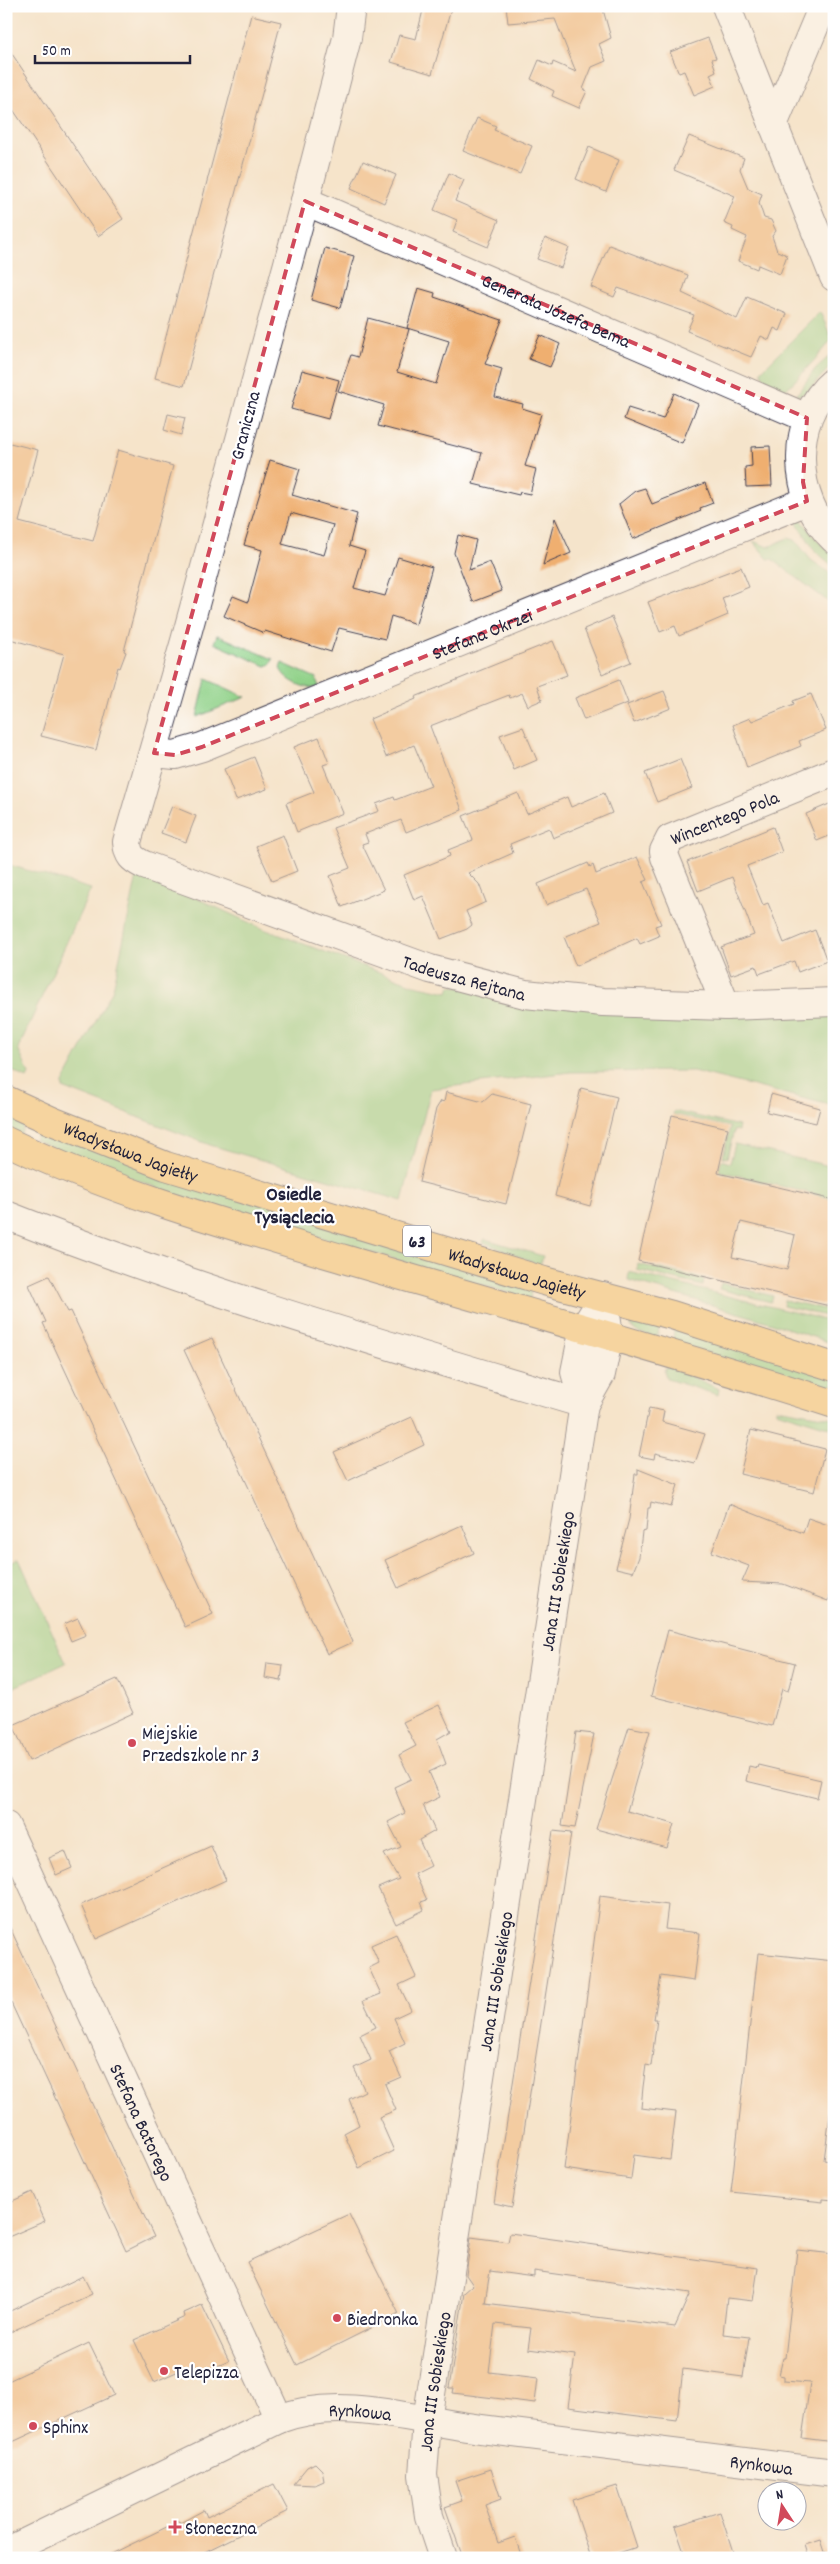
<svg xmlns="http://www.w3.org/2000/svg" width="840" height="2564" viewBox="0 0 840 2564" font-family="Dekko,sans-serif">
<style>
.green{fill:#90d188;stroke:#597a62}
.building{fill:#efaf6f;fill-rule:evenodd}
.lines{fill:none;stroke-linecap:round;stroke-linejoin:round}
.minor-casing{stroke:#423f51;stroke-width:30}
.major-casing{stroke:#423f51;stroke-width:30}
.minor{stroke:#fff;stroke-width:28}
.major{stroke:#f5c16b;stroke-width:28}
.marked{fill:none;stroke:#d1495b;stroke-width:4;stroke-dasharray:10 6;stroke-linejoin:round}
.poi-dot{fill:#d1495b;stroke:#fff;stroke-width:2}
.labels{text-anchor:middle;stroke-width:4.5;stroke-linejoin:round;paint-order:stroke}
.shield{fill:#fff;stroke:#646476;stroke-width:1}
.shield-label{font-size:18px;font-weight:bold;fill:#22223b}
.street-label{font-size:19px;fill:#22223b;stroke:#fff}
.poi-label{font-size:19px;fill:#22223b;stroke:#fff;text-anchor:start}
.neighbourhood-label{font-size:20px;font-weight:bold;fill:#22223b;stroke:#fff}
</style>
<rect width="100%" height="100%" fill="#fff"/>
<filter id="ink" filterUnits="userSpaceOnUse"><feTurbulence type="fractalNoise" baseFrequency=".02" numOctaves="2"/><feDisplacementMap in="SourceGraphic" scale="10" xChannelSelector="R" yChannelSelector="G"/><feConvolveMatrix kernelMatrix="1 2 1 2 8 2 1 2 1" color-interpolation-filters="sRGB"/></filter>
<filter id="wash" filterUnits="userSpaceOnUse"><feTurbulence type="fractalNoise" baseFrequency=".0096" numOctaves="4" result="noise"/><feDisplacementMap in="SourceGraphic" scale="20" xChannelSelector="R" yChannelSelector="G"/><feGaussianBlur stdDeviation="1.12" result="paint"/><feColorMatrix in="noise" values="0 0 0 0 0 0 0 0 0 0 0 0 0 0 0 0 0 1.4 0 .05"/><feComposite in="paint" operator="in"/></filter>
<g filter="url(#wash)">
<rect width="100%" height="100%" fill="#f5e4cb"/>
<g class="green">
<path d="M 820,312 L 832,339 C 830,344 789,388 785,390 L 766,382 L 761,371 Z"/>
<polygon points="834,352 834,363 807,392 795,397 815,369"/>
<polygon points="794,518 800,518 817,540 834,556 834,567 815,551"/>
<polygon points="788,538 795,540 811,560 834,576 834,606 772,559 768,559 753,541 768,547"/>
<polygon points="217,635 273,659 271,664 266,666 214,643"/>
<path d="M 282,663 L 316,678 L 319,687 C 307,691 285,681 280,668 Z"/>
<polygon points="206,679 246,697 197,717"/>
<polygon points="6,864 91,889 18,1049 29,1074 27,1078 6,1068"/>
<polygon points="138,871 261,928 414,985 448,992 450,986 834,1009 834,1106 693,1071 571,1072 431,1089 402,1201 210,1145 63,1088 63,1083 113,989"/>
<polygon points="6,1110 26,1120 21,1134 6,1127"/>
<polygon points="674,1111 739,1126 738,1131 734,1130 727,1158 723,1157 730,1127 673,1114"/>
<polygon points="39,1129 532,1286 530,1299 176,1195 34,1140"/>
<polygon points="735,1144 834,1167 834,1199 719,1171 721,1160 730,1163"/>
<polygon points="485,1239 543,1256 540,1265 483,1242"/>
<polygon points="638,1264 704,1279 703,1286 637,1270"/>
<polygon points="629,1272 834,1322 834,1344 772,1323 628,1280"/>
<polygon points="721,1283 773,1296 771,1302 719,1289"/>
<polygon points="784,1300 834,1311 834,1318 783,1306"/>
<polygon points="634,1316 660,1325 657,1338 637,1332 631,1327 630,1320"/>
<polygon points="674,1327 834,1377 834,1393 673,1342"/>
<polygon points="666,1367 671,1367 719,1389 718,1395 667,1379 664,1371"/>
<polygon points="776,1408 834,1418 834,1429 776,1411"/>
<polygon points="19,1559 66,1663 6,1691 6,1565"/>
</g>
<g id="blocks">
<g class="building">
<polygon points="424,6 452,6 432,74 391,62 399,35 416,39"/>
<polygon points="506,6 563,6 563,9 569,6 602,6 611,38 599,44 606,61 592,67 583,89 587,91 579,108 552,96 554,91 531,79 539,60 552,66 553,62 576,72 555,19 508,23"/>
<polygon points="251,15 281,22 184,386 155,378"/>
<polygon points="708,38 716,58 712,59 716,71 710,74 715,86 694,95 684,71 679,73 670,52"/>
<polygon points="6,45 123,219 98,236 6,99"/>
<polygon points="477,118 496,126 494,130 532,146 520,174 463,151"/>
<polygon points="689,136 744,158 740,169 748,188 762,194 759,203 764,218 771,220 776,231 772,236 777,251 787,255 780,274 758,265 757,269 738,261 747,237 732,230 733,227 724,223 735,196 674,170"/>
<polygon points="589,147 619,160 606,192 576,179"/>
<polygon points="363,161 396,175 384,203 351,188"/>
<polygon points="449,173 464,180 455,201 499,220 488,247 453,232 457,220 434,210"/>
<polygon points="545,238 569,248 561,268 537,259"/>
<polygon points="609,245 688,275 682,293 737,319 747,297 787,314 780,331 774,328 769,340 761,336 751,357 687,331 694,315 618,288 614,297 591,287"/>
<polygon points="325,248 354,256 340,308 311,300"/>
<polygon points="418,288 435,293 434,297 502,320 485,364 502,369 495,397 523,404 522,408 541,414 525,466 536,469 530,494 520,492 519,495 473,484 482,453 378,426 384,405 338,391 351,355 358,357 368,318 409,329 397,372 436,384 449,341 407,328"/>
<polygon points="540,335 560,344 550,367 529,359"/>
<polygon points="302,370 339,380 328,419 291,409"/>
<polygon points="674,393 698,404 682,443 624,419 628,408 663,419"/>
<polygon points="168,414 185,418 181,435 164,430"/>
<polygon points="6,442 38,450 19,522 93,541 118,450 173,466 124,651 126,652 120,668 118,667 96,750 41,736 64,654 6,638"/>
<polygon points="770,446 772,486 746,487 745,467 752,466 751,447"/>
<path d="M 270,460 L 300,469 L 292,495 L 357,514 L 349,546 L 365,551 L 354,588 L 385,596 L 398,557 L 432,567 L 416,624 L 391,616 L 385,639 L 339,628 L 331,652 L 265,631 L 264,633 L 224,616 L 233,596 L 248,602 L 262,550 L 244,545 ZM 291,513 L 333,525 L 324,555 L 282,544 Z"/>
<polygon points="705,483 713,503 700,508 701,511 633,539 619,504 635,491 645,488 652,504"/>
<polygon points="555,518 571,553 543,565"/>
<polygon points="458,535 476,540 469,570 490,562 502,591 473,602 454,553"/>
<polygon points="741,567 749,587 722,598 728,615 679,636 675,626 660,632 648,602"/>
<polygon points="612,617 631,662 602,674 584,629"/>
<polygon points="553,641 567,675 537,686 542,700 528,706 522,693 510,698 509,695 430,726 462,810 406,832 401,820 365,834 368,842 362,844 384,890 342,907 330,876 350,868 333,828 379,811 376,804 394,797 395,800 431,786 414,745 386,757 370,719 416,699 415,697"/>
<polygon points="619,680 628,703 584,720 575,698"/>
<polygon points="664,691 671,708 634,723 627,705"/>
<polygon points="811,694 826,730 799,741 801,746 747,768 733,725 750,718 752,721 794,704 793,701"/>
<polygon points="523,727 537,760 514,770 500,735"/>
<polygon points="319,737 329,763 323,765 343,813 297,832 286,803 314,792 294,747"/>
<polygon points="254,757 267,789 236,800 224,769"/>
<polygon points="680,759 692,788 657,802 645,773"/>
<polygon points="518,793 527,814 567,797 571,807 604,793 612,813 553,838 549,828 510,844 513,853 468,873 479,884 486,902 466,911 472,925 467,929 441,939 423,896 414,900 404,875 450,856 448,850 473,840 463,816"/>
<polygon points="834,802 834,834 817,841 806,814"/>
<polygon points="172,806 196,816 186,842 161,833"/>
<polygon points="773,827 782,852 747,866 763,905 768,903 784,943 815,930 827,961 798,972 794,961 759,974 756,966 731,975 721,947 754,935 732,877 698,891 687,862"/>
<polygon points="283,835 297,871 272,881 256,846"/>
<polygon points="637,857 648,880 643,882 661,924 655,926 659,936 640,944 637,938 576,966 564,937 601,922 586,889 546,905 538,884 588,863 590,867 593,865 596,874"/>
<polygon points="581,1088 617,1097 590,1206 555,1196"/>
<polygon points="446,1092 483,1102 492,1094 531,1104 506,1204 419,1182 436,1109 441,1101 444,1102"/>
<polygon points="771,1094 820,1108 816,1123 767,1112"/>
<path d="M 672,1115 L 728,1128 L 718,1173 L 834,1200 L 834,1307 L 638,1261 ZM 741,1222 L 795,1235 L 787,1270 L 732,1257 Z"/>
<polygon points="49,1276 68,1312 71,1311 213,1614 185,1627 43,1323 46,1322 29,1285"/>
<polygon points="212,1338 353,1642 327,1654 184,1350"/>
<polygon points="649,1408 664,1411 662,1422 705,1434 695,1463 655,1453 654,1459 639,1456"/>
<polygon points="412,1417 424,1445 348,1481 334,1452"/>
<polygon points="751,1430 825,1449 814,1492 740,1474"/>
<polygon points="638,1469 678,1485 671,1507 651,1502 650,1508 648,1508 646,1531 642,1532 639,1557 633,1572 616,1568 629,1519 635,1474 638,1474"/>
<polygon points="729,1504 803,1533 808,1518 834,1527 834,1587 828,1601 783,1584 742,1582 749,1566 712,1552"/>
<polygon points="462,1525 474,1553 398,1588 385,1560"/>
<polygon points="78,1618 86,1635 71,1641 64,1624"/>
<polygon points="668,1630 795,1663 788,1691 782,1689 772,1726 651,1696"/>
<polygon points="267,1663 283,1665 281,1681 265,1678"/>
<polygon points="117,1679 133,1713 29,1761 13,1725"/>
<polygon points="439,1705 451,1731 437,1739 446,1764 429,1772 440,1797 423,1805 435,1831 419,1840 431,1866 415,1874 427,1900 421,1902 424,1910 396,1924 378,1888 399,1879 384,1854 401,1847 388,1822 405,1813 394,1787 411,1779 399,1755 416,1746 403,1722"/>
<polygon points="629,1727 650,1731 627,1811 674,1824 667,1848 596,1829"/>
<polygon points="576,1732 594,1734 575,1828 562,1826"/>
<polygon points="758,1765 821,1780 817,1798 746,1781 749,1766 757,1768"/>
<polygon points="553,1831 571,1833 512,2207 494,2203"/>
<polygon points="211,1846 226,1880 96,1939 81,1905"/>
<polygon points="65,1851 72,1868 56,1875 49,1858"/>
<polygon points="600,1896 668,1905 665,1929 700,1933 694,1981 661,1976 654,2019 657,2019 651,2066 646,2065 643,2087 641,2108 676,2112 670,2160 634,2155 631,2179 564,2169"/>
<polygon points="6,1919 154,2237 126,2251 6,1992"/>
<polygon points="396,1934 416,1977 399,1985 411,2010 394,2018 405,2043 389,2051 401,2077 385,2084 396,2110 379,2117 394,2151 359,2168 344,2133 359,2125 349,2099 365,2091 354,2068 371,2060 360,2035 376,2027 363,2001 381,1994 369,1968 379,1963 371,1945"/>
<polygon points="758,1953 834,1961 834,2084 824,2160 834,2162 834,2200 823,2199 823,2202 731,2192"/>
<polygon points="32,2192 45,2221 6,2238 6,2204"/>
<polygon points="349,2214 399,2314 297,2365 247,2262"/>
<path d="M 510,2233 L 758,2268 L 753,2301 L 727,2298 L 723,2334 L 749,2337 L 743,2377 L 683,2369 L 677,2421 L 568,2407 L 575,2355 L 528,2349 L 531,2328 L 495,2324 L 489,2372 L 538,2378 L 535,2403 L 453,2393 L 454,2388 L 449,2388 L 464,2293 L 473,2285 L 466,2275 L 471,2237 L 508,2242 ZM 490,2271 L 534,2277 L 534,2271 L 690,2293 L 675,2327 L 485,2303 Z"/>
<polygon points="797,2250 834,2254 834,2442 802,2438 810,2383 784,2381 784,2376 779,2375 783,2358 785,2358"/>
<polygon points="83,2276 92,2294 6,2334 6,2313"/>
<polygon points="202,2305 229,2361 195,2376 190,2366 154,2382 134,2340 185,2317 184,2313"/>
<polygon points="89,2343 114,2395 6,2445 6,2382"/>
<polygon points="315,2463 322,2470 324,2481 315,2485 293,2484 307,2467"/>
<polygon points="491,2469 501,2499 485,2505 498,2543 515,2537 522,2558 463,2558 445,2507 462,2501 455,2481"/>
<polygon points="274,2484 288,2511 192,2558 103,2558 179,2521 180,2523 204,2510 207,2517"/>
<polygon points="617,2486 637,2547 603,2558 591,2558 572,2500"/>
<polygon points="720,2512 735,2558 686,2558 675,2526"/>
<polygon points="821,2540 827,2558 809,2558 805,2545"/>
</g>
</g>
</g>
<g filter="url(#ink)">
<use href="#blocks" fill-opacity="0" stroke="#423f51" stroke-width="1"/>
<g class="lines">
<defs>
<g id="minor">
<path id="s1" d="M 351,6 L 347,38 L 305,201 L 185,641 L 127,842 C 128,856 132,859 144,865 L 430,969 L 525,994 L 603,1002 L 726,1006 L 834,1002"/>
<polyline points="726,6 834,277"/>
<polyline points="773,125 823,6"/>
<path id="s2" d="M 305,201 L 807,418"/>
<path d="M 834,381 C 788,419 792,500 834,539"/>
<path id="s3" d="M 154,753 L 175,755 L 202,747 L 807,501"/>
<path id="s4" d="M 726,1006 L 665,857 L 664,851 L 670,839 L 834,772"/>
<path d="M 6,1215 C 195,1290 390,1346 584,1404"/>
<polyline points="584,1404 575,1372 584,1328 596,1309"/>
<path id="s5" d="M 6,1826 L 279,2419"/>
<path id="s6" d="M 6,2552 L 279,2419 C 342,2395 416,2421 481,2429 C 598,2444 716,2458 834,2473"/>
<path id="s7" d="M 443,2558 L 429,2516 L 423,2475 L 427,2420 L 584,1404 L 601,1374 L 609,1335 L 603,1296"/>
</g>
<g id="major">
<path id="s8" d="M 6,1100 L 52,1121 L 166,1166 L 544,1281 L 672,1315 L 834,1367"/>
<path d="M 6,1141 C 115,1193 229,1225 344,1259 C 507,1307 672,1352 834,1404"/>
</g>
</defs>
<use href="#minor" class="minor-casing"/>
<use href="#major" class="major-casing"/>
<use href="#minor" class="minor"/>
<use href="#major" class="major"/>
</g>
</g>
<path d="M0 0H840V2564H0ZM 305,201 L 807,418 L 803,482 L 807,501 L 202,747 L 175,755 L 154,753 Z" fill="#f5e4cb" fill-opacity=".55" fill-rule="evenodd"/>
<path class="marked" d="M 305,201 L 807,418 L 803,482 L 807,501 L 202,747 L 175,755 L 154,753 Z"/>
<g class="poi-dot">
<circle cx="132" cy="1743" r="5"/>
<circle cx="337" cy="2318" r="5"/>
<circle cx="164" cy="2371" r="5"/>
<circle cx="33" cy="2426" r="5"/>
<path d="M172.5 2519.5h5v5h5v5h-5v5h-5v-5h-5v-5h5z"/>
</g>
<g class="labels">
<rect class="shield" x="403" y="1225.5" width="28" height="31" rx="4"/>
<g class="shield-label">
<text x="417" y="1247">63</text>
</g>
<g class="street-label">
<text dy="7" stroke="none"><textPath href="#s2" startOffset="274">Generała Józefa Bema</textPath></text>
<text transform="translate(244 425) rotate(-75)" y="7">Graniczna</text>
<text dy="7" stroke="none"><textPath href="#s3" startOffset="351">Stefana Okrzei</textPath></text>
<text dy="7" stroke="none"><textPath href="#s4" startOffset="239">Wincentego Pola</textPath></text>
<text dy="7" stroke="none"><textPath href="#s1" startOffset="1236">Tadeusza Rejtana</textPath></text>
<text dy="7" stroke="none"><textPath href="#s8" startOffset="135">Władysława Jagiełły</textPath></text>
<text dy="7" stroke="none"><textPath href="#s8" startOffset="540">Władysława Jagiełły</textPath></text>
<text dy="7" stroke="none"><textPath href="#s7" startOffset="990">Jana III Sobieskiego</textPath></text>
<text dy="7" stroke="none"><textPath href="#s7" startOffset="585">Jana III Sobieskiego</textPath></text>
<text dy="7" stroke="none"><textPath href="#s5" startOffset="326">Stefana Batorego</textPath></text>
<text dy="7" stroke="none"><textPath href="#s7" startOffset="180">Jana III Sobieskiego</textPath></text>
<text dy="7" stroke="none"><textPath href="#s6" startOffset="386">Rynkowa</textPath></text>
<text dy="7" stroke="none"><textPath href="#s6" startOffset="791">Rynkowa</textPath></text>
</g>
<g class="poi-label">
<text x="142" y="1739">Miejskie<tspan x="142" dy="22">Przedszkole nr 3</tspan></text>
<text x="347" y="2325">Biedronka</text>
<text x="174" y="2378">Telepizza</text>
<text x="43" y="2433">Sphinx</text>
<text x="185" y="2534">Słoneczna</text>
</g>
<g class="neighbourhood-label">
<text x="294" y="1200">Osiedle<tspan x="294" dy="23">Tysiąclecia</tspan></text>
</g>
</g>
<rect width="840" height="2564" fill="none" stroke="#fff" stroke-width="25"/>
<g transform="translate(782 2506) rotate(348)"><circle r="24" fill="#ffffff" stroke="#a7a7b1"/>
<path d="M0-4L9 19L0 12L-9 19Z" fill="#d1495b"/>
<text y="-8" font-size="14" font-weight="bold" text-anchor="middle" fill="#22223b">N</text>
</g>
<path d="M35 55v8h155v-8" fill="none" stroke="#22223b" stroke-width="2.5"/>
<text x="42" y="55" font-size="15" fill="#22223b" stroke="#ffffff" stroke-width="4" paint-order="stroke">50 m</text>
</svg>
